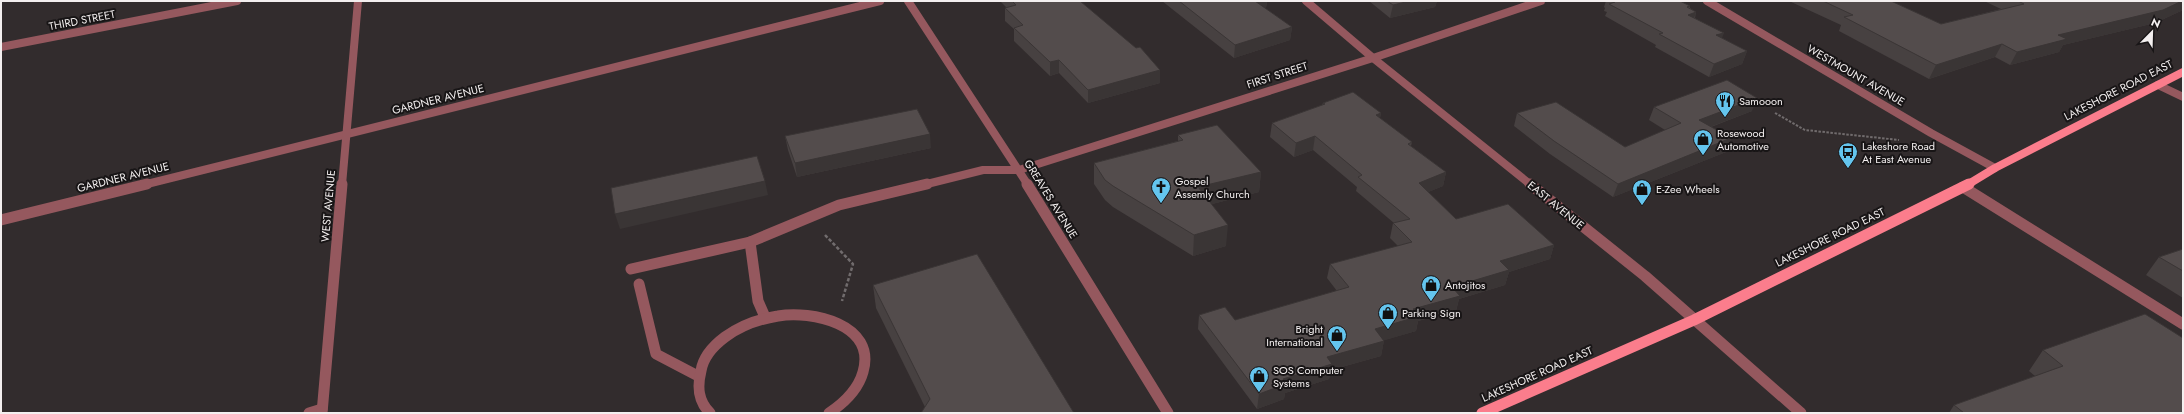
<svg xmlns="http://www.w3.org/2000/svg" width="2184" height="414" viewBox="0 0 2184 414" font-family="Jost,sans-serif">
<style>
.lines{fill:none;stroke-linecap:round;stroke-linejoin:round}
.path-far1{stroke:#716c6d;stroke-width:2;stroke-dasharray:2.5 1.5;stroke-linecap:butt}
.path{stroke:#716c6d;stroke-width:2.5;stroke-dasharray:3.5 2;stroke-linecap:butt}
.minor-far1{stroke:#95585e;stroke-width:8}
.minor{stroke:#95585e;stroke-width:11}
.major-far1{stroke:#fb7d8c;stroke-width:8}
.major{stroke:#fb7d8c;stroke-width:11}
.wall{fill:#474141}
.shaded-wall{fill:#3a3535}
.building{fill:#534c4c;stroke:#3a3535}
.labels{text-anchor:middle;stroke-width:4;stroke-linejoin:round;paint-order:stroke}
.street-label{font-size:11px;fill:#f3efef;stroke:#181516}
.poi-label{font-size:11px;fill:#f3efef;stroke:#181516;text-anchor:start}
</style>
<rect width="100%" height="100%" fill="#322c2d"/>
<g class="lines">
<polyline class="path-far1" points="1775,113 1805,130 1899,140"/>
<polyline class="path" points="825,235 853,264 842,301"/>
<g class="minor-far1">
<polyline points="908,1 1028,185"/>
<polyline points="1306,1 1373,58 1531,185"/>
<polyline points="1707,1 1931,133 1995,168"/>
<polyline points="1,47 237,1"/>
<polyline points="2158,85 2183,97"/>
<polyline points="143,185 880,1"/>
<polyline points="342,185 358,1"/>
<polyline points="923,185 983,170 1019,170 1373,58 1541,1"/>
</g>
<g class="minor">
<polyline points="1027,184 1168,413"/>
<polyline points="1530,184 1645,276 1801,413"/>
<polyline points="1963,187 2183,324"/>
<polyline points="1,220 147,184"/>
<polyline points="750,242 758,301 765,317"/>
<polyline points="631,269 750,242 839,205 927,184"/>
<polyline points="639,284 656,354 698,376"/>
<polyline points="309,413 322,409"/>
<polyline points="322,413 342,184"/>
<path d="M 710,413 C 698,401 697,387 701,371 C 703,357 713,346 725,337 C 740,326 759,319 778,316 C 811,310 877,324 863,372 C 858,390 844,403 829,413"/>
</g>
<polyline class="major-far1" points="1967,185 1995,168 2183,72"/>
<polyline class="major" points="1482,413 1694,320 1969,184"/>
</g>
<g class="wall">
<polygon points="1000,1 1080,1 1160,70 1160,83 1088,103 1059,73 1050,76 1014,41 1014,29 1005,21 1005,8 1007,8"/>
<polygon points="1162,1 1267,1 1266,8 1265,8 1292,27 1290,40 1234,58"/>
<polygon points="1369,1 1437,1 1435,7 1390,18"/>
<polygon points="1606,1 1680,1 1690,6 1690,8 1696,12 1695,18 1722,38 1747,51 1742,64 1709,77 1655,47 1656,45 1605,16 1607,12 1604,11 1605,8 1604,7"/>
<polygon points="1789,1 1891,1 1941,24 2001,9 1984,1 2183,1 2183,10 2155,23 2063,45 2059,52 2010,65 1995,57 1929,79 1839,31 1841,25"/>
<polygon points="1323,103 1381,113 1380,118 1412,142 1411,146 1446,172 1443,186 1428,192 1456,219 1554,245 1550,259 1509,272 1505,285 1459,299 1456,311 1418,321 1416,331 1384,340 1381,356 1331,370 1329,379 1285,393 1284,399 1257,409 1198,329 1199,315 1235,320 1337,291 1327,278 1330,264 1398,246 1390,238 1393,223 1394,223 1356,191 1357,187 1313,150 1294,157 1270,137 1272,123 1322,105"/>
<polygon points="1654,107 1752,111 1711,127 1731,138 1726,152 1613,197 1550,154 1514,126 1517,113 1625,147 1665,130 1649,120"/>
<polygon points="1178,135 1261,172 1259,192 1212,204 1226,246 1193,256 1113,207 1105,200 1094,184 1094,163 1178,141"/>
<polygon points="785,136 931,148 797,177 788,150"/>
<polygon points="2183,249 2183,298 2146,275 2159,257"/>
<polygon points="873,285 1074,413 925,407 876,308"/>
<polygon points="2043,350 2183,413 1949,413 1954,405 2035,376 2029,371"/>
</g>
<g class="shaded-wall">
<polygon points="1252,1 1267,1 1266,8 1251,11"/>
<polygon points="1410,1 1437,1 1435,7 1390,18 1393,5"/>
<polygon points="2182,1 2183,1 2183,10 2155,23 2063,45 2059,52 2010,65 2017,52 2058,35"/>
<polygon points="1696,12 1692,25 1688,15"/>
<polygon points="1292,27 1290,40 1234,58 1235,45"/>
<polygon points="1724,33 1719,46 1716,35"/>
<polygon points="2002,44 1995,57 1929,79 1936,65"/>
<polygon points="1747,51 1742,64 1709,77 1714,64"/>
<polygon points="1059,60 1059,73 1050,76 1050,62"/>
<polygon points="1160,70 1160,83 1088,103 1088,90"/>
<polygon points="1757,98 1752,111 1694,133 1699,120"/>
<polygon points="1381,113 1378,127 1376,115"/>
<polygon points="930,134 931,148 797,177 795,163"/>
<polygon points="1315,136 1313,150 1294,157 1296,143"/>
<polygon points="1731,138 1726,152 1613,197 1618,184"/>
<polygon points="1261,172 1259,192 1197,208 1198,187"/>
<polygon points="1446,172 1443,186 1416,197 1419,183"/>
<polygon points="765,181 768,195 620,229 615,214"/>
<polygon points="1228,225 1226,246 1193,256 1194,235"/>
<polygon points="1554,245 1550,259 1509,272 1505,285 1459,299 1456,311 1418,321 1416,331 1372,344 1375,329 1500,261"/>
<polygon points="1384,341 1381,356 1331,370 1329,379 1285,393 1284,399 1257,409 1259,394 1283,379 1327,357"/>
</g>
<g class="building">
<polygon points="1012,1 1080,1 1136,48 1140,47 1160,70 1088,90 1059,60 1050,62 1014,28 1023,25 1005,8 1016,5"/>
<polygon points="1179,1 1255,1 1292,27 1235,45"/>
<polygon points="1387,1 1410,1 1393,5"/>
<polygon points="1613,1 1680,1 1690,6 1687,7 1696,12 1688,15 1724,33 1716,35 1747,51 1714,64 1659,34 1663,33 1609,4 1615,2"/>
<polygon points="1823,1 1891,1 1941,24 2024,4 2018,1 2182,1 2163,10 2058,35 2067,39 2017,52 2002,44 1936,65 1844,17 1853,15"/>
<polygon points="1727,80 1757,98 1699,120 1731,138 1618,184 1554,141 1517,113 1556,102 1625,147 1681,123 1654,107"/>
<polygon points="1353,92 1381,113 1376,115 1412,142 1408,144 1446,172 1419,183 1456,219 1508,204 1554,245 1500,261 1509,270 1452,287 1460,296 1413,309 1420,316 1375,329 1384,341 1327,357 1332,364 1283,379 1286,384 1259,394 1199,315 1225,307 1235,320 1349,287 1330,264 1412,242 1393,223 1410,219 1358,177 1362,175 1315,136 1296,143 1272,123 1325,104 1323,103"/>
<polygon points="917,109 930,134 795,163 785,136"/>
<polygon points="1217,125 1261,172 1198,187 1228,225 1194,235 1113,186 1105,180 1094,163 1183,140 1178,135"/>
<polygon points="757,156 765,181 615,214 611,188"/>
<polygon points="2183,249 2183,271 2159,257"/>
<polygon points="977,254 1074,413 921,413 930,399 873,285"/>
<polygon points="2145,314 2183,338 2183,413 1964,413 1954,405 2063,366 2043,350"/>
</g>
<defs>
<symbol id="restaurant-pin" viewBox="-11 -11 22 30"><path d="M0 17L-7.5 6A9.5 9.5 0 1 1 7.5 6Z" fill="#64c5ee" stroke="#181516"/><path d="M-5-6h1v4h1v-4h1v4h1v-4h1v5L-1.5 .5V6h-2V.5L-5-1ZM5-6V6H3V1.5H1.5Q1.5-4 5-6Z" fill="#111"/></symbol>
<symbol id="shop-pin" viewBox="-11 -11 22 30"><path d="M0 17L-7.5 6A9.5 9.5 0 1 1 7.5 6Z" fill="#64c5ee" stroke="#181516"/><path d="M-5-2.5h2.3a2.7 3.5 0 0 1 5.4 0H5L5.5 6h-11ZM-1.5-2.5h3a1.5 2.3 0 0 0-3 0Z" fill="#111"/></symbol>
<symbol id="bus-pin" viewBox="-11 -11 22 30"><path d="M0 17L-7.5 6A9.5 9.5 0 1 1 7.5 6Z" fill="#64c5ee" stroke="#181516"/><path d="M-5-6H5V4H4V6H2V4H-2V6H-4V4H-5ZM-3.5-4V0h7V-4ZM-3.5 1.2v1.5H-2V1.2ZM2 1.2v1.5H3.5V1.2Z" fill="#111"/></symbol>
<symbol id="church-pin" viewBox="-11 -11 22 30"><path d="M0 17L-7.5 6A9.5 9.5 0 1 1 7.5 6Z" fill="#64c5ee" stroke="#181516"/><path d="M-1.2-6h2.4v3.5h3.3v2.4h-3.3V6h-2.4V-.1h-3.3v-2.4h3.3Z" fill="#111"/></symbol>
</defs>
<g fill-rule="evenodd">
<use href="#restaurant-pin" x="1714" y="90" width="22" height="30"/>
<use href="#shop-pin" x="1692" y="128" width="22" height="30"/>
<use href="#bus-pin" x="1837" y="141" width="22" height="30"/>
<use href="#church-pin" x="1150" y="176" width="22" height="30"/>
<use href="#shop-pin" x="1631" y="178" width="22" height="30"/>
<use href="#shop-pin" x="1420" y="274" width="22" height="30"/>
<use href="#shop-pin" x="1377" y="302" width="22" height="30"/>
<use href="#shop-pin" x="1326" y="324" width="22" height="30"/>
<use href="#shop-pin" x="1248" y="365" width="22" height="30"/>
</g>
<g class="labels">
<g class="street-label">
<text transform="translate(82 20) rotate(-11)" y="4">THIRD STREET</text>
<text transform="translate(1277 75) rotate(-18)" y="4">FIRST STREET</text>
<text transform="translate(1856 75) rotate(30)" y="4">WESTMOUNT AVENUE</text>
<text transform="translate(2118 90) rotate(-27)" y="4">LAKESHORE ROAD EAST</text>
<text transform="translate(438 99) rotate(-14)" y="4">GARDNER AVENUE</text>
<text transform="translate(123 177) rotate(-14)" y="4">GARDNER AVENUE</text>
<text transform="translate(1051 199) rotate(58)" y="4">GREAVES AVENUE</text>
<text transform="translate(1556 205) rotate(39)" y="4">EAST AVENUE</text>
<text transform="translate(328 206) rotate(-85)" y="4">WEST AVENUE</text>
<text transform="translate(1830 237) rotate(-26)" y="4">LAKESHORE ROAD EAST</text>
<text transform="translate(1537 374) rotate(-24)" y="4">LAKESHORE ROAD EAST</text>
</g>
<g class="poi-label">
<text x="1739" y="105">Samooon</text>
<text x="1717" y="137">Rosewood<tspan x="1717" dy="13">Automotive</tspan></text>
<text x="1862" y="150">Lakeshore Road<tspan x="1862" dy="13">At East Avenue</tspan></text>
<text x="1175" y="185">Gospel<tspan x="1175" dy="13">Assemly Church</tspan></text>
<text x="1656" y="193">E-Zee Wheels</text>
<text x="1445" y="289">Antojitos</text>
<text x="1402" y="317">Parking Sign</text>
<text x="1323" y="333" text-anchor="end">Bright<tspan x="1323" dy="13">International</tspan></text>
<text x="1273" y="374">SOS Computer<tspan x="1273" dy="13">Systems</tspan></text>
</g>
</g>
<rect width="2184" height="414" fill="none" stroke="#f3efef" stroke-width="4"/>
<g transform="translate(2152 32) rotate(23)" stroke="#181516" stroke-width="3" paint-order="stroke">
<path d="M0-3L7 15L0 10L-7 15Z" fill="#f3efef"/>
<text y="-6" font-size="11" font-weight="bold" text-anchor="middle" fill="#f3efef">N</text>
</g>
</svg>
